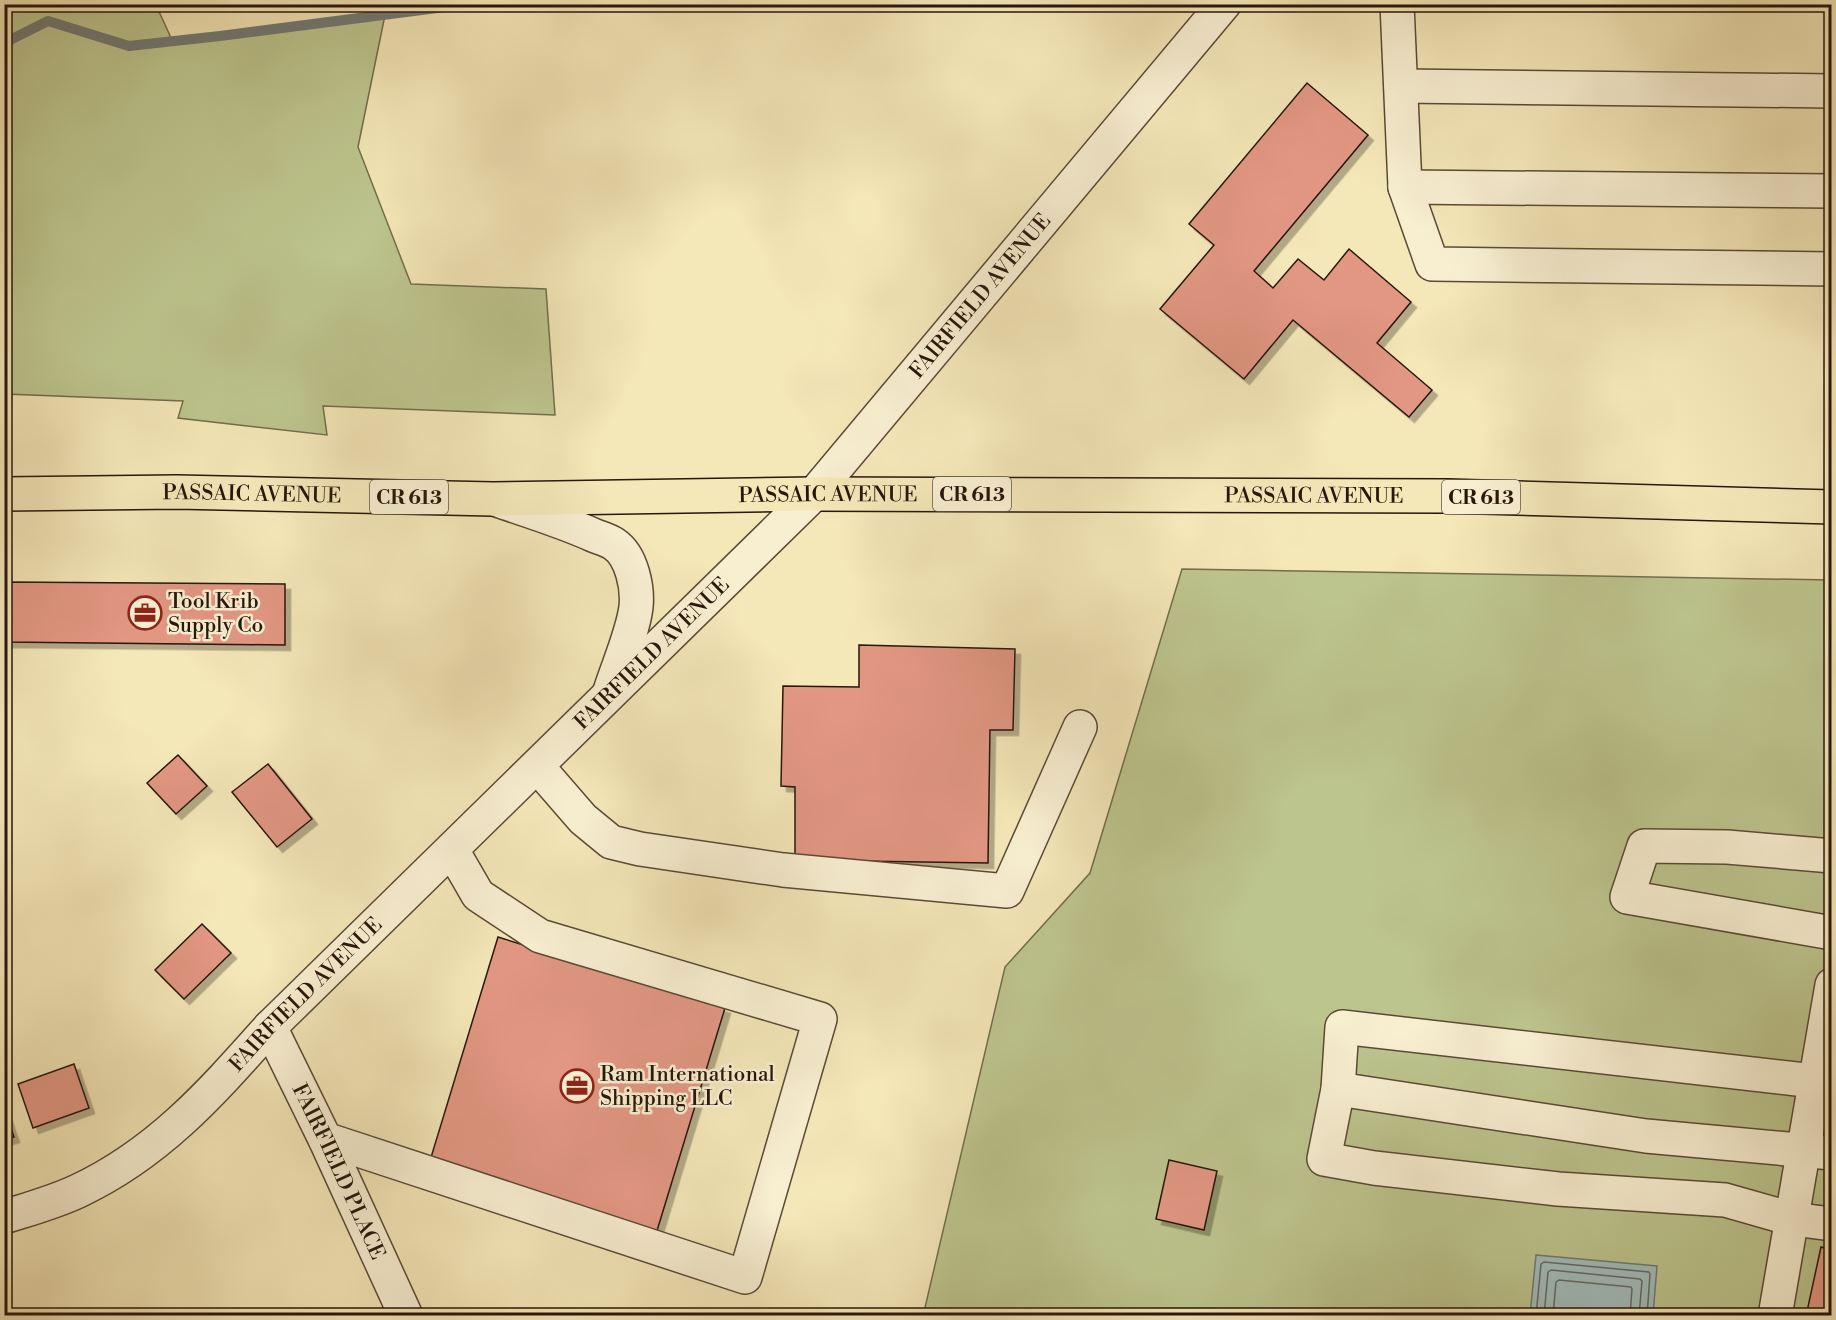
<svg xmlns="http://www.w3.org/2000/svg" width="1836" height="1320" viewBox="0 0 1836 1320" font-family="'Libre Bodoni',serif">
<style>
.green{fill:#bdc58e;stroke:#726e4c;stroke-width:1.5}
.water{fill:#a2bcbb;stroke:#717a75;stroke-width:1.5}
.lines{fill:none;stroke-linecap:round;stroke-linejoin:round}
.shore{stroke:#656963;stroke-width:1.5}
.stream{stroke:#717a75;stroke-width:10}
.building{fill:#e29783;stroke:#28160b;stroke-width:1.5;filter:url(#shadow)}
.minor-casing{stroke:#5b4a36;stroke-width:36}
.major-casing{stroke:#28160b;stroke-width:36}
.minor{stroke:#f8efd1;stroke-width:33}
.major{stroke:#f4e7b8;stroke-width:33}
.labels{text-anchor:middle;stroke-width:5;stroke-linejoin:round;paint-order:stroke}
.shield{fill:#f8efd1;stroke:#665746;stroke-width:1.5}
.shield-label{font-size:20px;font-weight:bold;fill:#28160b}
.street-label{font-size:21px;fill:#28160b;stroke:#f8efd1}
.poi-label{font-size:21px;fill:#28160b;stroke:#f8efd1;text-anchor:start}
</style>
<defs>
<filter id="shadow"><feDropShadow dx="5.5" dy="5.5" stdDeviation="0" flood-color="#0004"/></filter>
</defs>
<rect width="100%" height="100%" fill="#f4e7b8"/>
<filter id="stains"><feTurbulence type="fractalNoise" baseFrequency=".00333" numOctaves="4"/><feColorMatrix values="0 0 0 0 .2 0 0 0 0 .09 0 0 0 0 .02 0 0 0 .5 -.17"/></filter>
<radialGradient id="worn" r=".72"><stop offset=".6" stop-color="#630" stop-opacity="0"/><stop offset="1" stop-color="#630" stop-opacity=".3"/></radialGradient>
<g class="green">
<polygon points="5,4 156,5 172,40 385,15 358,147 411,284 546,289 555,415 323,406 327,435 178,418 183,401 5,394"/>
<polygon points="1182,569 1831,580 1831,1315 923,1316 1005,967 1090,873"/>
</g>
<polygon class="water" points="1536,1255 1657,1266 1653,1315 1530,1315"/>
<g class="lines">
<g class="shore">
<polyline points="1536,1316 1541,1264 1544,1262 1649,1272 1650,1274 1647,1316"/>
<polyline points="1544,1316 1548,1272 1551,1270 1640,1279 1642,1281 1639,1316"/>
<polyline points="1553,1316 1556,1282 1559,1280 1631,1287 1632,1289 1630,1316"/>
</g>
<polyline class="stream" points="4,43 48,21 129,46 220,36 468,4"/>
</g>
<g class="building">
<polygon points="1307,83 1368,135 1254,271 1273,288 1298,259 1324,280 1349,249 1411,302 1377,343 1432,390 1409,417 1293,320 1244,379 1160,309 1214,245 1189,224"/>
<polygon points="4,582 285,584 285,645 4,642"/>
<polygon points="859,645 1015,649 1013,730 990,730 988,863 795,860 795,787 781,786 783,686 859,687"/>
<polygon points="178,755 207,786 176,814 147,783"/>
<polygon points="268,764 312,819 277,847 232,792"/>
<polygon points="202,924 231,953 184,999 155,970"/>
<polygon points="498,937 725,1008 656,1234 429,1164"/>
<polygon points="74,1064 89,1108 33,1128 18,1084"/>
<polygon points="4,1108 14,1137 4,1140"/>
<polygon points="1169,1160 1217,1171 1204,1230 1156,1219"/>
<polygon points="1821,1247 1832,1250 1832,1316 1806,1316"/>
</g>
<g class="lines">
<defs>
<g id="minor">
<polyline points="1397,4 1405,187 1432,264 1832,269"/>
<polyline points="1401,86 1832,91"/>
<polyline points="1405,187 1832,191"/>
<path d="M 497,500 C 529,511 562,521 593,535 C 600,538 608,540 614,544 C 632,556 638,588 636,607 C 633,632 618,666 610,691"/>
<polyline points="537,766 583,819 611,842 640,849 783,870 1007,891 1080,727"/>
<polyline points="1832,856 1727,847 1644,846 1627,897 1832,933"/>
<path id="s1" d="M 270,1027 L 325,1139 L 406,1316"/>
<polyline points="1832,1083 1342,1027 1338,1089 1324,1159 1374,1168 1558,1189 1725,1200 1792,1219 1832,1224"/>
<polyline points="1338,1089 1646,1136 1832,1153"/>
<polyline points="325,1139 745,1277 820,1019 540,936 478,895 452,850"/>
<path id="s2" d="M 4,1217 C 29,1209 55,1202 78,1191 C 159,1153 212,1092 270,1027 L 814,494 L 1224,4"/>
<polyline points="1775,1316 1832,985"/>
</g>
<g id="major">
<path id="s3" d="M 4,494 L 177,492 L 493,499 L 814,494 L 1447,496 L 1832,507"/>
</g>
</defs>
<use href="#minor" class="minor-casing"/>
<use href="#major" class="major-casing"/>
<use href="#minor" class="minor"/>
<use href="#major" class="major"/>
</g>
<defs>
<symbol id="office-ring" viewBox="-11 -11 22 22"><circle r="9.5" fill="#f8efd1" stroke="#8f2418" stroke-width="1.5"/><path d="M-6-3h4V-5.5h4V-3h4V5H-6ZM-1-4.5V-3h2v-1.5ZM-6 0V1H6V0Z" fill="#8f2418"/></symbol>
</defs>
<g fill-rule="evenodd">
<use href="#office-ring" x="126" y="594" width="38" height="38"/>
<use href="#office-ring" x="558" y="1067" width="38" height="38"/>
</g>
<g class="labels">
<g class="shield">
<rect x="933" y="477" width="78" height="34" rx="4.5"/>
<rect x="370" y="480" width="78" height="34" rx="4.5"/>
<rect x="1442" y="480" width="78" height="34" rx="4.5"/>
</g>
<g class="shield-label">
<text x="972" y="501">CR 613</text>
<text x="409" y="504">CR 613</text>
<text x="1481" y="504">CR 613</text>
</g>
<g class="street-label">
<text dy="7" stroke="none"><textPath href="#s2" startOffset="1353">FAIRFIELD AVENUE</textPath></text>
<text dy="7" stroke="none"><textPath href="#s3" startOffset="248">PASSAIC AVENUE</textPath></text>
<text dy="7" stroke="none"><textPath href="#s3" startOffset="824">PASSAIC AVENUE</textPath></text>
<text dy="7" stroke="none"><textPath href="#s3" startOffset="1310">PASSAIC AVENUE</textPath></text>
<text dy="7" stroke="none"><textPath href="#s2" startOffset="867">FAIRFIELD AVENUE</textPath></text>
<text dy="7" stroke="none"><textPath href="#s2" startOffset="381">FAIRFIELD AVENUE</textPath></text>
<text dy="7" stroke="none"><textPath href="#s1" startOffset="160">FAIRFIELD PLACE</textPath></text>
</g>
<g class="poi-label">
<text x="168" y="608">Tool Krib<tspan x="168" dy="24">Supply Co</tspan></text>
<text x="600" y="1081">Ram International<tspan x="600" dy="24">Shipping LLC</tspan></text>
</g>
</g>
<rect width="1836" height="1320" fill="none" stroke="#f4e7b8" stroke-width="24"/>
<rect x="6" y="6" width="1824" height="1308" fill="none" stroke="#28160b" stroke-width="3"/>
<rect x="12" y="12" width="1812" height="1296" fill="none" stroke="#28160b" stroke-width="1.5"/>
<rect width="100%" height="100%" filter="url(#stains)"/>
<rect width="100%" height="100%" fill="url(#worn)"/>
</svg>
